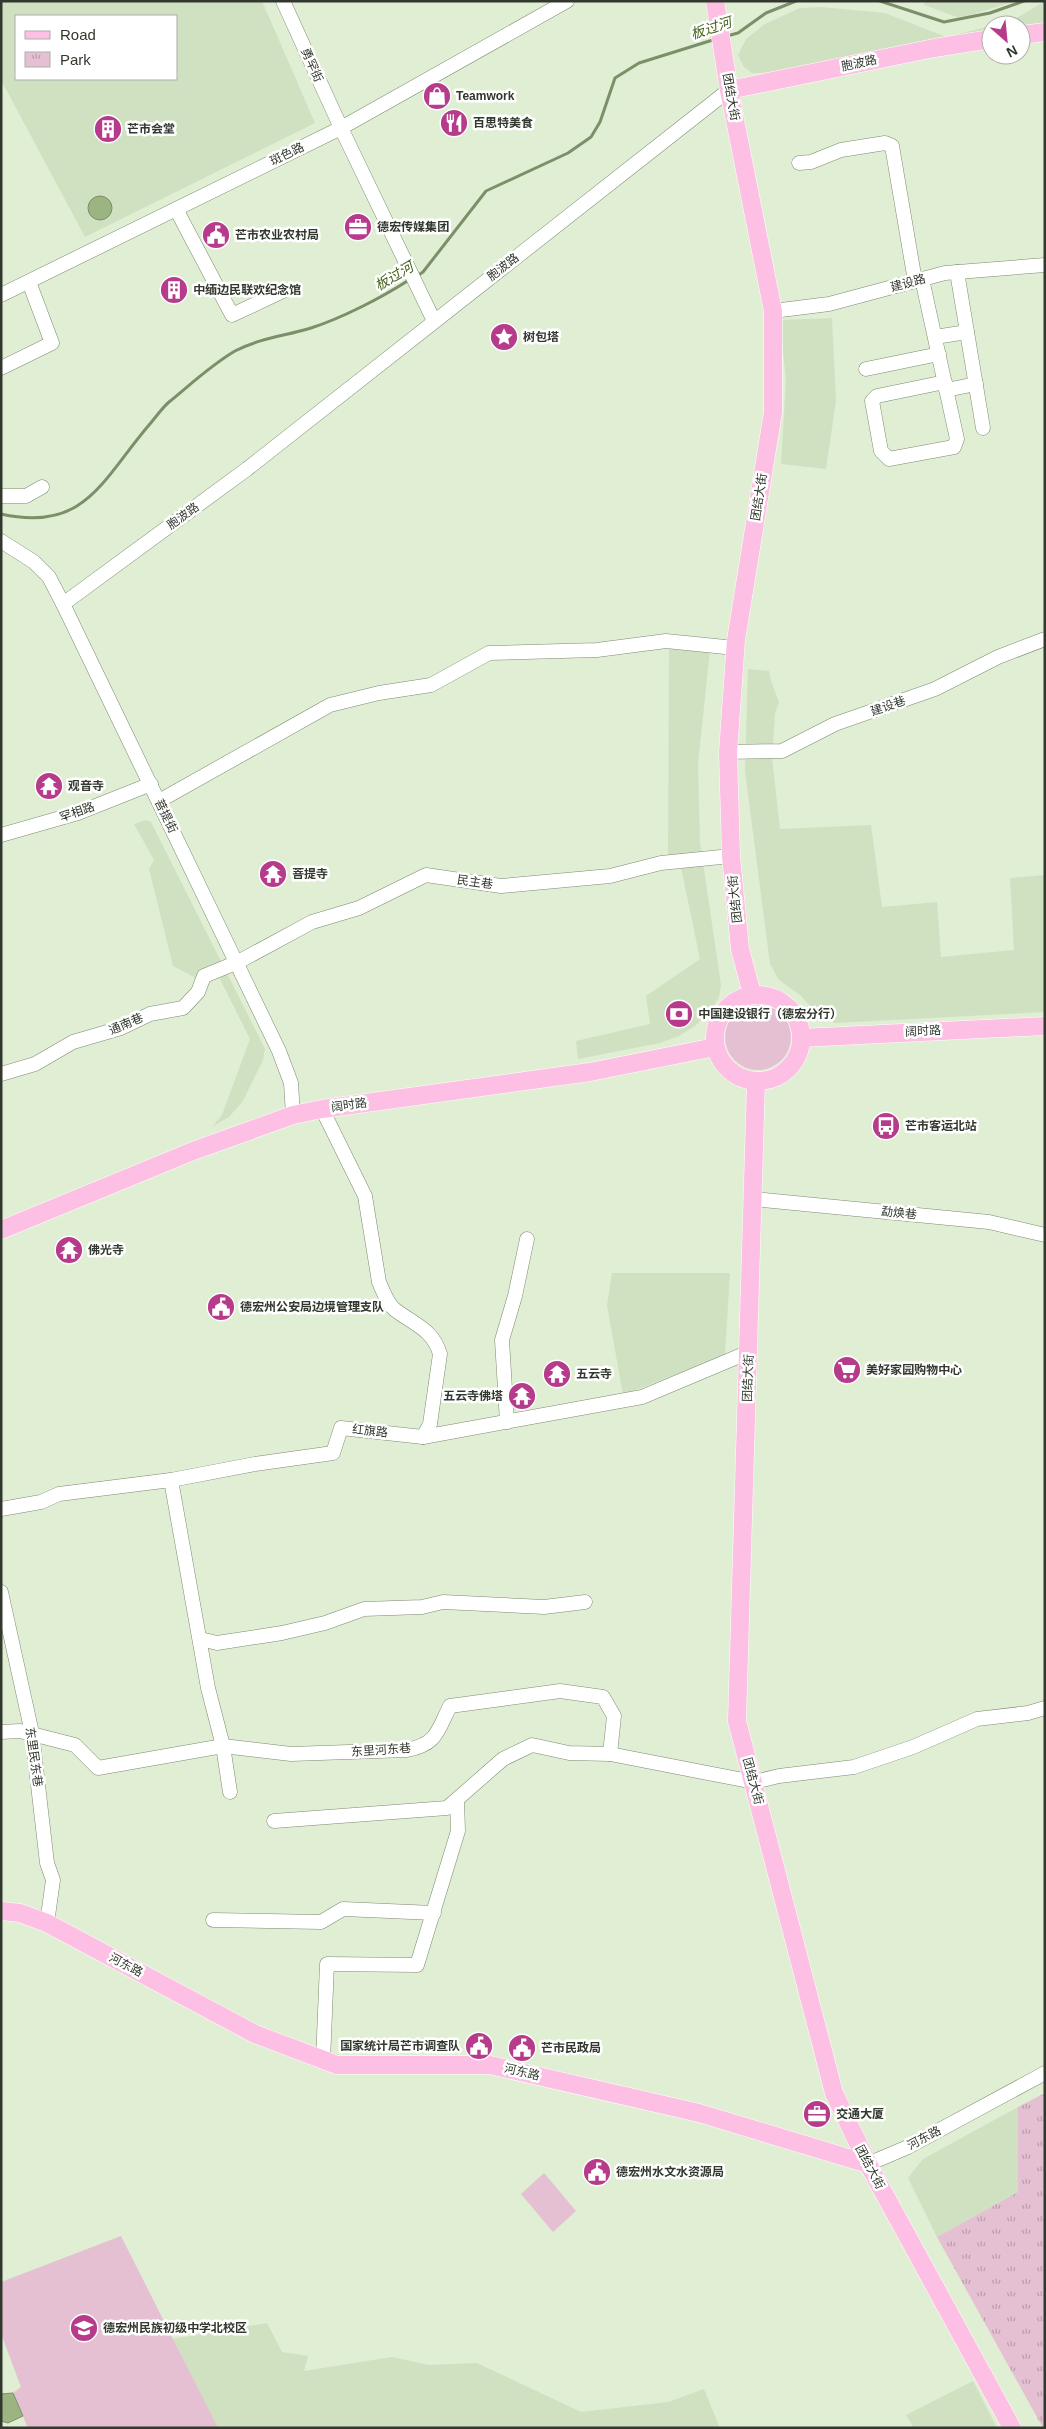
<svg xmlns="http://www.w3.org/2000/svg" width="1046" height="2429" viewBox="0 0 1046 2429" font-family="Arial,'Noto Sans SC',sans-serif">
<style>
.built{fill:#d0e1c2;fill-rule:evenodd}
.grass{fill:#e5c0d3}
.park{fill:url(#park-tufts)}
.water{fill:#9bb482;stroke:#7c8f69}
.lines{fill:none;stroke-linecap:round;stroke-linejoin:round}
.stream{stroke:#7c8f69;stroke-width:3}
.minor-casing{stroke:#7e8a72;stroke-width:15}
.major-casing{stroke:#fff;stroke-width:19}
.minor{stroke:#fff;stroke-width:14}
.major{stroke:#fdbfe3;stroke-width:18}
.labels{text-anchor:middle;stroke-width:5;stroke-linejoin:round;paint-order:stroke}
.street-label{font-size:12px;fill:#32382e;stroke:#fff}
.poi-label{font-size:12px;font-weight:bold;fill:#32382e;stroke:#fff;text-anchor:start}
.water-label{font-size:14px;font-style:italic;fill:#44621b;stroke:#fff}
</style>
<defs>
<pattern id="park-tufts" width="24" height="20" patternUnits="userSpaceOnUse" patternTransform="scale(1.25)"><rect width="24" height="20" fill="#e5c0d3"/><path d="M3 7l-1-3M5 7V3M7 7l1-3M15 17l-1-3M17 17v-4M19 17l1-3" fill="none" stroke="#ba9dac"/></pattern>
</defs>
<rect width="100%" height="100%" fill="#e0eed4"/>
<g class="built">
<path d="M 1,1 L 262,1 L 315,123 L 85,237 L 1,80 ZM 16,16 L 176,16 L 176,79 L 16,79 Z"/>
<polygon points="925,1 1016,1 970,15 957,17 924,5"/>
<polygon points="1045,1 1045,28 1021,32 1021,25 995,25 1013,20"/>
<polygon points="821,7 885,13 946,37 991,26 991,37 763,73 752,73 744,67 738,55 746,39 765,24 800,8"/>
<polygon points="832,318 836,401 826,469 781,464 786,381 780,320"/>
<polygon points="669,649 710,650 698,764 700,842 721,985 719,997 712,1009 695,1026 679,1036 660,1043 578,1059 576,1041 650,1024 646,996 700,959 679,858 668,859"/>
<polygon points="748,669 769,671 771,681 779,702 775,714 772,758 780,829 871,825 882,907 937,902 941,957 1014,950 1010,878 1045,875 1045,1012 835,1023 821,1018 800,995 779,980 770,964 745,771"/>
<polygon points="145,820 151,822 265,1049 263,1060 243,1101 229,1117 212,1127 222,1115 250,1039 216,971 198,979 173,966 149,869 154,860 134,824"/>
<polygon points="612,1273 730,1273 725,1355 623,1395 607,1305"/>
<polygon points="1018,2107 1018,2192 937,2237 908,2178 923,2159"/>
<polygon points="1,2282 172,2339 267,2323 282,2352 308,2356 304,2371 392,2357 429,2365 477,2363 581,2412 668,2402 704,2389 720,2428 28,2428 13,2393 21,2387 1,2333"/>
<polygon points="973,2381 997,2428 914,2428 906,2415"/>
</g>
<g class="grass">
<circle cx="758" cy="1037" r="33"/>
<polygon points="544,2173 576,2211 553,2232 521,2194"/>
<polygon points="121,2236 218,2428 28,2428 13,2393 21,2387 1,2333 1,2282"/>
</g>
<polygon class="park" points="1045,2093 1045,2428 1043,2428 937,2237 1018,2192 1018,2107"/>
<g class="water">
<circle cx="100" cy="208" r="12"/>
<polygon points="13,2393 23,2416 8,2423 1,2421 1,2394"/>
</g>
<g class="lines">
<g class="stream">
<polyline points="880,1 944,22 990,13 1024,1"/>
<polyline points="727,36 738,33 766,13 796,1"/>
<polyline points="417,276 423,272 486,191 568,153 591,137 600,122 615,78 639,63 716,39"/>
<path d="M 1,514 C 85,533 102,480 149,425 C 156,417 162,408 169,402 C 190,385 211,365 235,351 C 260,338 285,336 311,328 C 342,318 381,298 409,280"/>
</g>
<defs>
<g id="minor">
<polyline points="283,1 341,128 434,321"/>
<polyline points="799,163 811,162 841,150 885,143 892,146 915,281"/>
<polyline points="176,209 232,315 283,291"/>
<polyline points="957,272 983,428"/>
<polyline points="922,279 957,439 954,447 889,459 881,451 872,401 877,396 945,382"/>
<polyline points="1,295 341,128 567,1"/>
<polyline points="773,311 829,304 945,273 1045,265"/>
<polyline points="935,337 967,332"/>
<polyline points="1,368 52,343 29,282"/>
<polyline points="866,369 939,354"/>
<polyline points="946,390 976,384"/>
<polyline points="1,496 26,496 42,487"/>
<polyline points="1,541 34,562 49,577 63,604 279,1051 291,1083 293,1115"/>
<polyline points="63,604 247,469 729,90"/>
<polyline points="728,752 782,751 835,724 935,689 998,657 1045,639"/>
<polyline points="159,801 330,705 379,693 431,685 489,653 597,650 666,641 735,648"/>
<polyline points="1,835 78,813 151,784"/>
<polyline points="1,1074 35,1064 73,1042 121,1028 150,1014 183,1008 198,992 204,976 238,962 312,922 359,908 426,875 501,886 610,876 661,863 731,856"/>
<path d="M 322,1109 L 365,1196 L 379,1282 C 383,1291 387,1303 394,1309 C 413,1324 433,1329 440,1354 L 430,1424 L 423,1437"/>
<polyline points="753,1199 989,1222 1045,1235"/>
<polyline points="507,1422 502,1340 515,1296 527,1239"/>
<polyline points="171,1480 208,1688 223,1746 230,1792"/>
<polyline points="1,1509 41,1502 59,1494 171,1480 255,1464 333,1453 341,1428 423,1437 642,1397 749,1352"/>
<polyline points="1,1592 32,1733 47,1863 53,1880 47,1923"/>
<polyline points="200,1639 217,1643 282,1633 325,1623 364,1609 422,1607 443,1602 544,1607 585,1602"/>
<path d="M 1,1732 L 20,1731 L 75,1745 L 98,1768 L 223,1746 L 291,1754 L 407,1750 C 437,1744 437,1732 450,1706 L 560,1691 L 603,1697 L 614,1716 L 610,1754"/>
<polyline points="274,1821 447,1808 503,1759 532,1745 569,1753 610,1754 754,1782 779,1776 854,1767 913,1747 977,1719 1028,1713 1045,1708"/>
<polyline points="213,1920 321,1922 343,1909 434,1913"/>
<polyline points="323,2061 327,1964 417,1965 458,1831 457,1800"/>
<polyline points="868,2164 908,2147 1045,2073"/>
</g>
<g id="major">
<polyline points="715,1 729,90 773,311 773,412 736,640 728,752 731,856 740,949 752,994"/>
<polyline points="1021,35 1045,32"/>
<polyline points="729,90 934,48 991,39"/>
<circle cx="758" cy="1038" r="43"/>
<polyline points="801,1038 1045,1026"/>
<polyline points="756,1081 737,1721 834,2093 868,2164 1012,2428"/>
<polyline points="1,1230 193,1151 293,1115 322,1109 590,1072 715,1047"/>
<polyline points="1,1911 20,1913 47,1923 255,2034 337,2065 490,2065 699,2113 868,2164"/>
</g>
</defs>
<use href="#minor" class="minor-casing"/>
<use href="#major" class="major-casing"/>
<use href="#minor" class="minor"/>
<use href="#major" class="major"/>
</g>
<defs>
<symbol id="shop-disc" viewBox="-11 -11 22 22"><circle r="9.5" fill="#b73b8b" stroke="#fff"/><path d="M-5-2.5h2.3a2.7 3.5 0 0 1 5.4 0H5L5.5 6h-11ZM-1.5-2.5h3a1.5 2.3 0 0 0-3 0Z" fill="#fff"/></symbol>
<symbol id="restaurant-disc" viewBox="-11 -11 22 22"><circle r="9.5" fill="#b73b8b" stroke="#fff"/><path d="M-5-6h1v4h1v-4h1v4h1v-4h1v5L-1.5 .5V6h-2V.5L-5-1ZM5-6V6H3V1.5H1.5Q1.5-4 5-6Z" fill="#fff"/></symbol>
<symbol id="building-disc" viewBox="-11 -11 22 22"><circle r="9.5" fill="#b73b8b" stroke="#fff"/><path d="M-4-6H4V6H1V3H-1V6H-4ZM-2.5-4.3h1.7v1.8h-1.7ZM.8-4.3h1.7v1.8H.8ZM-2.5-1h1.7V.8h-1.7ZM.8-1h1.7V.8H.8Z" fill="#fff"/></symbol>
<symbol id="office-disc" viewBox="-11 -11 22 22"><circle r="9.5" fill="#b73b8b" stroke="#fff"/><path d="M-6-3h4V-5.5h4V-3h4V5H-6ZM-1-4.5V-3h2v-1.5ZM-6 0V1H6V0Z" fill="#fff"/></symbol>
<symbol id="civic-disc" viewBox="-11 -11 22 22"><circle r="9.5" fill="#b73b8b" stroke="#fff"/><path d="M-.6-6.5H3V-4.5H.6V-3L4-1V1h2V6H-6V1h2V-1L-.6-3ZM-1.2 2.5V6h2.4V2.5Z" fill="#fff"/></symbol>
<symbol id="sight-disc" viewBox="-11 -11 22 22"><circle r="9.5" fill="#b73b8b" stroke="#fff"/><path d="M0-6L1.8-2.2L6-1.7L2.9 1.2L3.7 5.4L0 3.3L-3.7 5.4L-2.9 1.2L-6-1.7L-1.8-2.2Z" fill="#fff"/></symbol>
<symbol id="temple-disc" viewBox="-11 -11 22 22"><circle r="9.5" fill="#b73b8b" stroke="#fff"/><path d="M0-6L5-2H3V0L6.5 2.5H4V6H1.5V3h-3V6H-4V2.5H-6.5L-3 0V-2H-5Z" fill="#fff"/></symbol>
<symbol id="bank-disc" viewBox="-11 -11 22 22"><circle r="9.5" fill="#b73b8b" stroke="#fff"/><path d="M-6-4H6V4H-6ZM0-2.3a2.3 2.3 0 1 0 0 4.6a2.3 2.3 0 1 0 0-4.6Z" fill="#fff"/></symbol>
<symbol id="bus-disc" viewBox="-11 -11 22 22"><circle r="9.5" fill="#b73b8b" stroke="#fff"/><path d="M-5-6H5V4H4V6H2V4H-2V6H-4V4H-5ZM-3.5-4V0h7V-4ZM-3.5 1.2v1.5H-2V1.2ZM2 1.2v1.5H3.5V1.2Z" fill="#fff"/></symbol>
<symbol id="supermarket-disc" viewBox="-11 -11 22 22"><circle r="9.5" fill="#b73b8b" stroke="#fff"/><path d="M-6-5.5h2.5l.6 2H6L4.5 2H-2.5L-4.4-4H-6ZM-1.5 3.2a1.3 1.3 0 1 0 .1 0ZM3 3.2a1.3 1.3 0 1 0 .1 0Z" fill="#fff"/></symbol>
<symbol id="school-disc" viewBox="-11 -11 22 22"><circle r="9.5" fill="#b73b8b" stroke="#fff"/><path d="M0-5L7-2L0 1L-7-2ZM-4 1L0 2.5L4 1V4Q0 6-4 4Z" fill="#fff"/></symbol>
</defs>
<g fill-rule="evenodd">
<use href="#shop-disc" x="421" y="80" width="32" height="32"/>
<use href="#restaurant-disc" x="438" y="107" width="32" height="32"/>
<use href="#building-disc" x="92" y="113" width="32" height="32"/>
<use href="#office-disc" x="342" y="211" width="32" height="32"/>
<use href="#civic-disc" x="200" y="219" width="32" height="32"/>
<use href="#building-disc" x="158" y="274" width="32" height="32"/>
<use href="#sight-disc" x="488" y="321" width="32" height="32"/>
<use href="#temple-disc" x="33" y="770" width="32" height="32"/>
<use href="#temple-disc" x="257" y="858" width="32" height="32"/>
<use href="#bank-disc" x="663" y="998" width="32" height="32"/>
<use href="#bus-disc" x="870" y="1110" width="32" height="32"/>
<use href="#temple-disc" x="53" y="1234" width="32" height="32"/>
<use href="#civic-disc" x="205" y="1291" width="32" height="32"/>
<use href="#supermarket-disc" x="831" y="1354" width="32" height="32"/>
<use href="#temple-disc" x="541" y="1358" width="32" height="32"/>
<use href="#temple-disc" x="506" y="1380" width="32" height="32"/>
<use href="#civic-disc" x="463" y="2030" width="32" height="32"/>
<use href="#civic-disc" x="506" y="2032" width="32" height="32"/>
<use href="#office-disc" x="801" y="2098" width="32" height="32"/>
<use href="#civic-disc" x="581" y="2156" width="32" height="32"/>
<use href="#school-disc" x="68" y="2312" width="32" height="32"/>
</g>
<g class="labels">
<g class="street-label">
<text transform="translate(859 63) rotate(-12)" y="4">胞波路</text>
<text transform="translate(312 65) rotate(66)" y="4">勇罕街</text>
<text transform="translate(731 97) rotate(80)" y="4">团结大街</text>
<text transform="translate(287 154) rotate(-26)" y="4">斑色路</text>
<text transform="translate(503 267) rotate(-38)" y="4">胞波路</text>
<text transform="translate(908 283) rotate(-15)" y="4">建设路</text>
<text transform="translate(759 497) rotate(-81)" y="4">团结大街</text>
<text transform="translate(183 516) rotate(-36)" y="4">胞波路</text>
<text transform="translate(888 706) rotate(-19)" y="4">建设巷</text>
<text transform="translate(77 812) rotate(-19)" y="4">罕相路</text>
<text transform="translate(166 816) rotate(64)" y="4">菩提街</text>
<text transform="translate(475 882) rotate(8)" y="4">民主巷</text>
<text transform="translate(735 899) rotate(-96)" y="4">团结大街</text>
<text transform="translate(126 1024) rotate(-23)" y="4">通南巷</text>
<text transform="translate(923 1031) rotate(-3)" y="4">阔时路</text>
<text transform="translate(349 1105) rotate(-8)" y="4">阔时路</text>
<text transform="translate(899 1213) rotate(6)" y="4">勐焕巷</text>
<text transform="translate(748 1378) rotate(-88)" y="4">团结大街</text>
<text transform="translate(370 1431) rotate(6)" y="4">红旗路</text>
<text transform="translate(381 1750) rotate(-4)" y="4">东里河东巷</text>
<text transform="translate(34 1757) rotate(82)" y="4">东里民东巷</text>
<text transform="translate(753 1781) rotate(75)" y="4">团结大街</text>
<text transform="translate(126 1965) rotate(28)" y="4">河东路</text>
<text transform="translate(522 2072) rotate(13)" y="4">河东路</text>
<text transform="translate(924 2138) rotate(-28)" y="4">河东路</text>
<text transform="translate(870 2167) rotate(62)" y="4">团结大街</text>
</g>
<g class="poi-label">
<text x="456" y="100">Teamwork</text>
<text x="473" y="127">百思特美食</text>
<text x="127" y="133">芒市会堂</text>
<text x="377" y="231">德宏传媒集团</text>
<text x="235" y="239">芒市农业农村局</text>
<text x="193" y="294">中缅边民联欢纪念馆</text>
<text x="523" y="341">树包塔</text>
<text x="68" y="790">观音寺</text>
<text x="292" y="878">菩提寺</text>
<text x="698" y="1018">中国建设银行（德宏分行）</text>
<text x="905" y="1130">芒市客运北站</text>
<text x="88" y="1254">佛光寺</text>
<text x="240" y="1311">德宏州公安局边境管理支队</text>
<text x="866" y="1374">美好家园购物中心</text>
<text x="576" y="1378">五云寺</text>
<text x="503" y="1400" text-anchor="end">五云寺佛塔</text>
<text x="460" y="2050" text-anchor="end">国家统计局芒市调查队</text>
<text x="541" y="2052">芒市民政局</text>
<text x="836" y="2118">交通大厦</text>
<text x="616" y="2176">德宏州水文水资源局</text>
<text x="103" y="2332">德宏州民族初级中学北校区</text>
</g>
<g class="water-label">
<text transform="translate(711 28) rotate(-18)" y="5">板过河</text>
<text transform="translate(394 276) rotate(-31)" y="5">板过河</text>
</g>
</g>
<rect width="1046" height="2429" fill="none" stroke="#32382e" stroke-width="5"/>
<rect x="15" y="15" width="162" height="65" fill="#ffffff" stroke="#adafab"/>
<rect x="25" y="31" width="25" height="8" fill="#fdbfe3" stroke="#adafab"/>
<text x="60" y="40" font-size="15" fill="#32382e">Road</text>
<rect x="25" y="52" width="25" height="15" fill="url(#park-tufts)" stroke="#adafab"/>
<text x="60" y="65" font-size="15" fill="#32382e">Park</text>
<g transform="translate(1006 40) rotate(153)"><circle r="24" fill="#ffffff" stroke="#adafab"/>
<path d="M0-4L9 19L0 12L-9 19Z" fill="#b73b8b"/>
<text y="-8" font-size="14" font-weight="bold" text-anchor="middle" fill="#32382e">N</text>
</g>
</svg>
